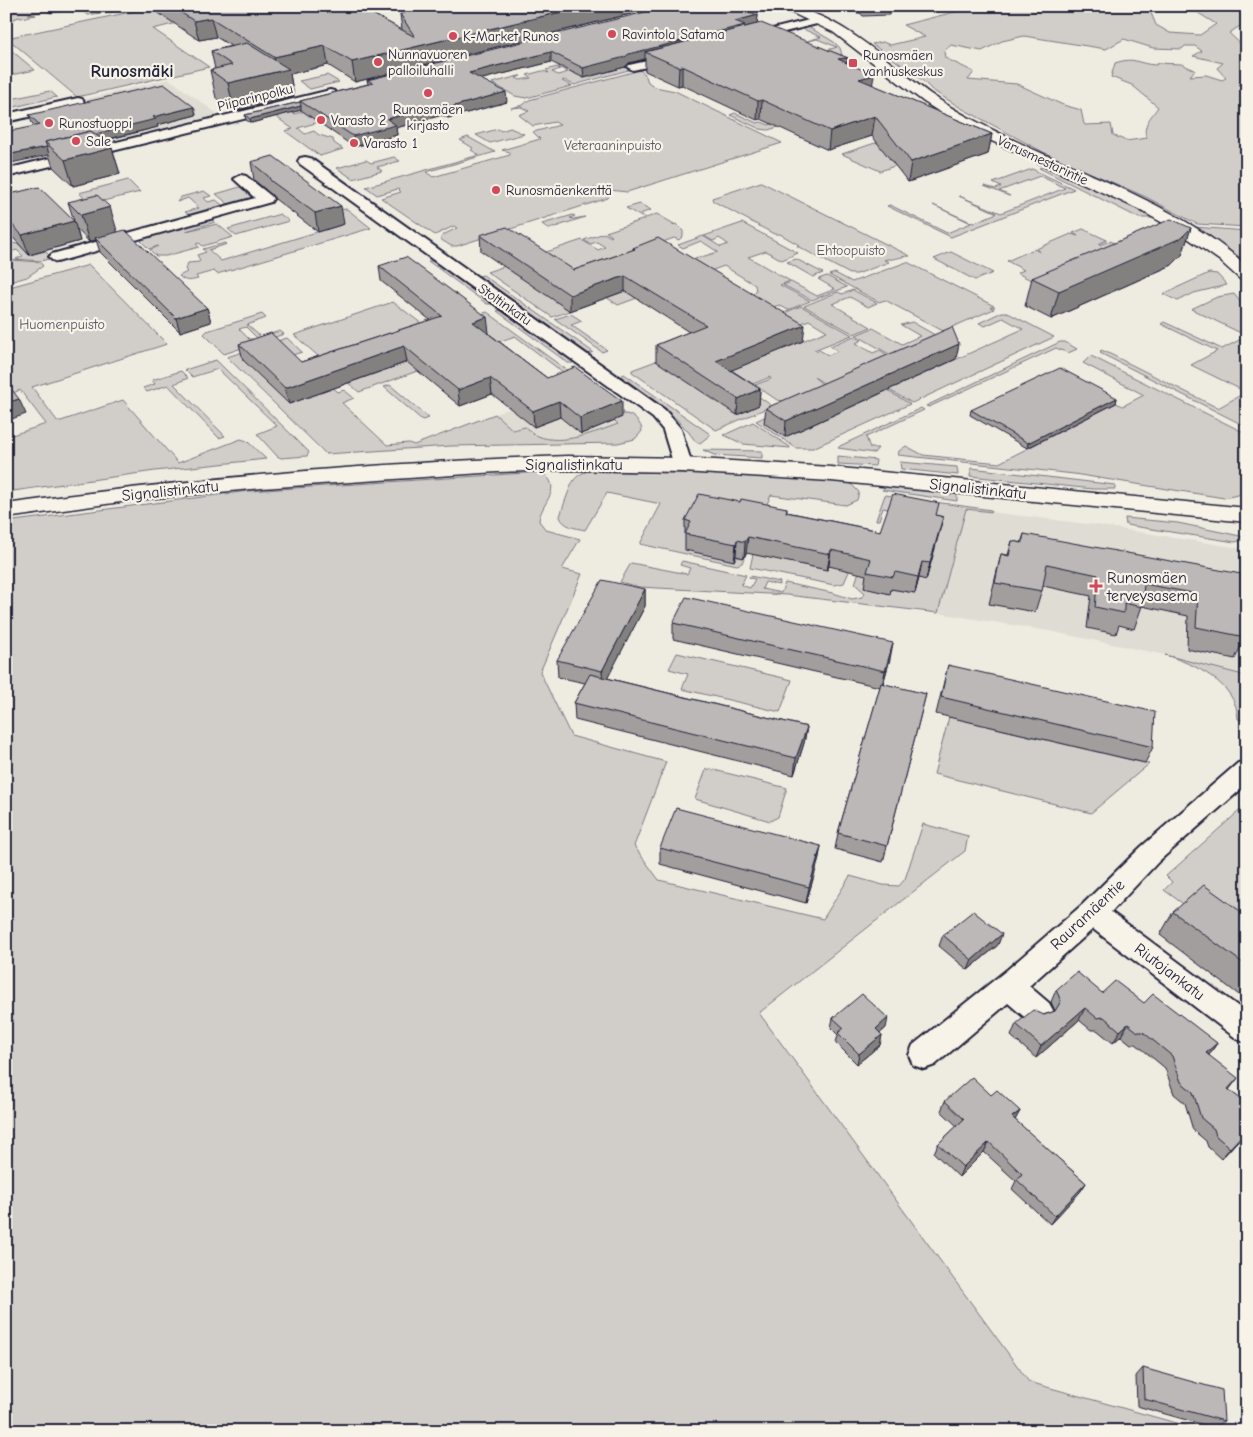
<svg xmlns="http://www.w3.org/2000/svg" width="1253" height="1437" viewBox="0 0 1253 1437" font-family="'Comic Neue',sans-serif">
<style>
.built{fill:#dfdcd4}
.green{fill:#d1cdc9;stroke:#7a7882;fill-rule:evenodd}
.lines{fill:none;stroke-linecap:round;stroke-linejoin:round}
.street-casing{stroke:#22223b;stroke-width:4}
.secondary-casing{stroke:#22223b;stroke-width:3}
.street{fill:#f7f3e8;fill-rule:evenodd}
.secondary{fill:#f7f3e8;fill-rule:evenodd}
.wall{fill:#a19e9d;stroke:#22223b}
.shaded-wall{fill:#838180;stroke:#22223b}
.building{fill:#bbb8b7;stroke:#22223b}
.poi-dot{fill:#d1495b;stroke:#f7f3e8;stroke-width:2}
.labels{text-anchor:middle;stroke-width:4.5;stroke-linejoin:round;paint-order:stroke}
.far-poi-label{font-size:14px;fill:#22223b;stroke:#f7f3e8;text-anchor:start}
.far-street-label{font-size:14px;fill:#22223b;stroke:#f7f3e8}
.far-park-label{font-size:14px;fill:#575566;stroke:#f7f3e8}
.street-label{font-size:16px;fill:#22223b;stroke:#f7f3e8}
.poi-label{font-size:16px;fill:#22223b;stroke:#f7f3e8;text-anchor:start}
.far-district-label{font-size:18px;font-weight:bold;fill:#22223b;stroke:#f7f3e8}
</style>
<rect width="100%" height="100%" fill="#eeebe1"/>
<filter id="ink" filterUnits="userSpaceOnUse"><feTurbulence type="fractalNoise" baseFrequency=".02" numOctaves="2"/><feDisplacementMap in="SourceGraphic" scale="10" xChannelSelector="R" yChannelSelector="G"/><feConvolveMatrix kernelMatrix="1 2 1 2 8 2 1 2 1" color-interpolation-filters="sRGB"/></filter>
<g filter="url(#ink)">
<g class="built">
<polygon points="169,79 219,115 126,138 81,100"/>
<polygon points="581,381 638,422 641,426 641,434 629,441 618,443 451,446 451,431"/>
<polygon points="966,509 1096,525 1239,548 1247,559 1247,676 1165,655 1049,631 938,613"/>
</g>
<g class="green">
<polygon points="13,6 33,6 29,8 35,7 33,9 39,9 42,12 28,14 36,15 21,18 19,17 8,21 6,15 10,13 6,14 6,8"/>
<path d="M 49,6 L 138,6 C 122,12 104,12 88,15 L 79,9 L 50,13 L 43,7 Z"/>
<polygon points="159,6 177,23 153,29 209,67 77,97 7,38"/>
<path d="M 978,6 L 1051,6 L 1058,8 L 1075,6 L 1148,6 L 1156,25 L 1170,33 L 1200,35 L 1216,24 L 1187,6 L 1247,6 L 1247,25 L 1240,26 L 1229,33 L 1247,50 L 1247,227 L 1197,224 L 1146,197 L 1045,153 L 961,108 L 932,90 L 923,81 L 892,58 L 895,57 L 887,55 L 872,44 L 883,42 L 890,45 L 925,37 L 903,25 ZM 1024,36 L 1106,49 L 1124,39 L 1153,48 L 1182,49 L 1185,46 L 1195,46 L 1202,51 L 1193,56 L 1223,63 L 1217,68 L 1226,78 L 1222,80 L 1206,75 L 1190,76 L 1195,70 L 1181,64 L 1158,63 L 1156,65 C 1136,64 1136,56 1115,63 L 1111,77 L 1132,85 L 1158,107 C 1152,116 1141,126 1147,138 L 1126,141 L 1113,135 L 1111,124 L 1085,125 L 1084,124 L 1081,110 L 1063,105 L 1017,84 L 968,80 L 974,72 L 945,58 L 944,51 L 951,45 L 982,51 L 1002,41 Z"/>
<polygon points="807,26 834,42 840,48 842,55 811,55 837,47 817,39 789,46 821,37 803,29 770,38 768,35"/>
<polygon points="6,46 35,70 6,76"/>
<polygon points="565,65 615,65 632,69 574,85 564,80 562,81 572,86 526,98 515,96 492,83 519,76 521,76 516,78 520,80 531,78 527,75 542,71 549,73 546,70 557,67 560,69 552,72 558,75 568,72 558,67"/>
<polygon points="640,70 645,74 648,82 655,87 675,91 782,143 627,192 592,188 592,190 601,191 609,196 608,198 457,246 451,246 440,239 443,235 457,228 454,226 435,235 381,198 401,192 398,189 377,195 366,187 479,155 471,150 473,148 460,140 468,137 495,152 426,172 433,177 510,155 510,152 502,150 540,139 533,132 560,125 555,122 533,126 519,115 529,111 521,107 511,108 523,105 529,100"/>
<polygon points="327,75 339,82 310,89 299,81"/>
<polygon points="50,91 57,97 6,109 6,100"/>
<polygon points="305,111 319,122 298,128 305,134 314,131 319,135 333,139 334,143 343,149 320,156 285,131 293,129 272,114 290,112 294,114"/>
<polygon points="812,112 818,116 768,130 760,129 730,115 735,113 757,123 761,122 769,125"/>
<polygon points="510,128 524,134 490,143 476,135 498,129 501,131"/>
<polygon points="896,136 926,155 880,171 842,154"/>
<polygon points="394,157 400,161 377,167 382,171 353,179 337,168 366,160 371,163"/>
<polygon points="1045,167 1157,218 1139,218 1039,168"/>
<polygon points="1032,169 1074,189 951,237 887,206 890,205 947,233 971,223 933,205 973,223 997,213 959,196 1001,213 1065,188 1040,176 999,191 1010,196 1009,196 984,186 996,189 1001,187 993,183"/>
<polygon points="128,180 140,192 91,204 79,193"/>
<path d="M 761,182 L 910,256 C 901,256 896,260 887,259 L 884,260 L 889,262 L 857,274 L 850,274 L 797,246 L 799,245 L 780,234 L 774,234 L 713,201 L 712,198 Z"/>
<polygon points="240,187 246,187 254,196 252,200 232,207 216,194"/>
<polygon points="204,191 211,196 204,198 208,202 216,200 226,208 192,217 185,212 199,208 188,198 177,202 181,197"/>
<polygon points="640,204 651,210 640,214 646,218 657,214 674,224 672,225 676,224 683,231 683,236 679,240 674,238 660,243 559,303 570,311 552,317 487,272 582,240 598,250 605,247 597,242 590,244 584,240 604,233 611,237 612,236 606,232 645,219 626,208"/>
<path d="M 347,209 L 371,228 L 217,274 L 214,271 L 196,276 L 198,279 C 190,281 185,282 179,276 L 187,272 L 185,269 L 188,263 L 199,262 L 200,260 L 197,255 L 206,252 L 203,249 L 225,243 L 227,244 L 209,250 L 221,261 L 343,224 L 336,210 Z"/>
<polygon points="280,214 289,221 236,236 228,229"/>
<polygon points="573,215 575,216 570,218 573,219 585,217 549,229 542,224"/>
<polygon points="208,217 215,222 186,231 217,224 233,237 203,246 199,243 196,244 199,247 166,256 156,256 150,250 158,246 149,249 141,241 146,235 150,238 153,237 149,233 176,226 180,230 183,228 179,225"/>
<polygon points="742,223 798,253 782,260 766,251 748,257 790,281 780,285 810,301 788,310 779,305 758,313 750,297 756,291 755,285 724,266 618,305 583,282 681,263 718,252 701,241 683,248 678,245 703,236 721,247 728,244 719,238 713,241 704,236"/>
<polygon points="1194,227 1247,231 1247,262"/>
<polygon points="1083,229 1107,240 1098,244 1099,245 1110,241 1126,248 1039,284 1017,273 1024,270 1007,261 1034,249 1040,252 1036,249 1071,234 1078,236 1073,233"/>
<polygon points="9,243 19,244 29,255 45,251 52,258 41,261 16,259 23,256 17,250 6,253 6,244"/>
<polygon points="951,252 993,273 975,280 934,259"/>
<polygon points="796,259 823,273 813,277 787,262"/>
<polygon points="12,260 40,262 43,266 27,277 6,283 6,261"/>
<polygon points="428,261 433,261 492,304 487,304"/>
<polygon points="907,262 994,306 995,307 990,307 994,309 943,331 885,300 879,302 829,275 835,273 852,282"/>
<polygon points="89,265 167,344 32,387 58,422 123,400 178,463 241,439 247,441 266,459 155,471 6,492 6,437 46,424 20,390 6,396 6,288"/>
<polygon points="1209,273 1217,274 1227,285 1194,293 1178,301 1163,294"/>
<polygon points="483,275 593,352 589,354 479,276"/>
<polygon points="827,276 847,287 812,300 783,285 791,282 817,296 835,289 818,279"/>
<polygon points="853,290 877,303 868,307 850,297 832,304 871,327 854,334 804,306 838,292 842,294"/>
<polygon points="1234,294 1247,310 1247,336 1191,309 1217,297"/>
<polygon points="393,302 426,327 325,362 294,335"/>
<polygon points="801,306 852,335 814,350 816,352 819,350 828,355 838,351 830,346 854,336 862,340 856,343 873,353 880,350 889,356 825,384 814,377 823,385 783,401 777,400 755,385 771,379 770,377 753,384 698,349 736,368 827,331 809,320 790,328 774,317"/>
<polygon points="502,310 574,362 573,363 568,363 497,311"/>
<polygon points="487,312 568,371 564,373 515,336 359,392 333,370 357,380 489,333 453,324"/>
<polygon points="1002,312 1006,312 1054,337 912,403 870,379 877,375 897,386 1023,329 1003,318 985,326 979,323"/>
<polygon points="262,314 266,318 247,325 261,337 280,331 284,334 261,342 246,327 239,329 249,339 253,339 257,343 224,354 204,334 207,331"/>
<polygon points="571,314 582,321 571,325 607,350 602,352 555,319"/>
<polygon points="912,322 935,335 891,355 856,335 873,328 902,344 920,336 901,325"/>
<polygon points="1164,322 1222,349 1247,336 1247,427 1100,353 1101,350 1106,352 1218,408 1246,392 1191,365 1217,351 1161,324"/>
<path d="M 287,338 L 302,352 L 283,358 L 328,383 L 338,392 L 344,390 L 354,398 L 342,403 L 387,445 L 409,443 L 414,445 L 495,414 L 513,430 L 525,427 C 529,430 533,434 538,436 C 562,446 596,432 618,424 L 613,419 C 616,417 621,414 625,414 C 633,414 642,424 642,431 L 635,439 L 618,443 L 451,446 L 326,454 L 227,357 Z"/>
<polygon points="1060,342 1065,342 1077,349 1068,353 1056,348 929,407 926,406"/>
<polygon points="1091,356 1247,434 1247,493 1224,498 1074,474 898,455 899,451 906,446 923,455 999,463 1116,403 1123,406 1144,395 1083,363"/>
<polygon points="216,360 309,452 307,456 281,458 277,456 257,434 277,426 218,369 192,377 185,370"/>
<polygon points="656,361 750,390 772,406 716,430 632,372 632,370"/>
<polygon points="181,371 188,378 174,384 225,436 219,438 168,385 147,392 143,388 155,384 152,380"/>
<path d="M 624,374 L 710,434 L 710,435 L 700,443 L 696,442 C 677,414 649,397 621,376 Z"/>
<polygon points="860,374 910,404 813,448 796,448 756,421 779,410 785,437 880,394"/>
<polygon points="390,385 429,418 422,420 384,387"/>
<polygon points="921,408 924,410 866,437 870,448 878,448 874,453 838,448 840,446"/>
<polygon points="753,422 790,447 790,448 743,444 724,435"/>
<polygon points="703,450 762,451 762,458 714,455"/>
<polygon points="838,456 876,460 875,466 838,464"/>
<polygon points="900,462 957,467 958,475 901,469"/>
<polygon points="971,468 1115,485 1115,489 1093,489 970,476"/>
<path d="M 588,471 L 716,474 L 849,482 L 859,492 L 857,500 L 846,505 L 771,495 L 766,506 L 690,538 L 692,551 L 744,558 L 742,563 L 737,565 L 640,544 L 661,504 L 607,493 L 585,530 C 576,528 564,527 560,517 C 560,515 571,483 574,480 C 578,475 582,473 588,471 Z"/>
<path d="M 541,472 C 566,488 540,503 539,521 L 546,530 L 580,539 L 562,569 L 582,574 L 540,672 L 571,736 L 666,762 L 634,846 L 659,880 L 823,919 L 850,876 L 883,885 L 899,886 L 905,879 L 923,824 L 968,836 L 965,851 L 759,1013 L 1029,1382 L 1205,1431 L 6,1431 L 6,522 L 249,491 Z"/>
<polygon points="887,487 957,494 957,501 882,490"/>
<polygon points="885,495 991,510 992,512 966,509 938,613 787,595 639,587 620,582 631,563 687,574 690,568 680,565 682,561 746,575 741,585 750,588 755,579 749,578 750,576 780,582 779,585 765,582 762,589 781,593 785,583 833,593 852,599 862,597 865,593 855,584 862,562 871,564 864,588 890,593 891,589 914,593 919,578 926,579 936,546 928,545 936,519 883,508 879,520 876,520"/>
<polygon points="1125,518 1178,523 1245,537 1243,540 1235,542 1126,525"/>
<polygon points="753,554 827,570 829,566 854,560 844,583 834,585 750,568"/>
<polygon points="677,653 792,680 780,712 682,689 688,674 669,669"/>
<path d="M 1165,655 L 1247,676 L 1247,721 L 1238,719 C 1237,683 1194,664 1165,655 Z"/>
<polygon points="949,717 1149,764 1091,813 934,774"/>
<polygon points="710,769 787,788 778,817 770,821 695,799 706,770"/>
<polygon points="1247,804 1247,950 1164,890 1172,882 1166,876"/>
</g>
<g class="lines">
<defs>
<g id="street">
<polygon points="817,18 822,21 821,23 748,41 742,38 744,36"/>
<polygon points="674,55 680,58 678,60 633,70 627,67 629,65"/>
<polygon points="330,90 334,91 336,94 334,97 6,177 6,169"/>
<polygon points="78,98 82,99 84,102 82,105 6,122 6,114"/>
<polygon points="305,157 310,158 665,410 681,429 692,465 689,469 682,471 675,469 663,430 653,418 300,164 298,161 300,158"/>
<polygon points="241,175 246,176 271,196 273,199 271,202 57,262 52,260 49,257 52,254 255,198 234,179"/>
<polygon points="1247,761 1247,784 1159,861 1111,912 1247,1013 1247,1043 1237,1039 1093,929 1029,986 1049,1003 1054,1012 1049,1021 1039,1025 1029,1021 1008,1003 935,1065 924,1069 913,1065 909,1055 913,1045 1008,969 1082,905 1141,847 1238,763"/>
</g>
<g id="secondary">
<path d="M 777,6 C 833,6 888,63 932,95 C 962,116 995,131 1028,147 C 1103,181 1185,210 1247,266 L 1247,281 L 1241,280 L 1219,260 L 1179,232 L 1138,209 L 966,129 L 924,102 L 833,32 Z"/>
<path d="M 568,456 L 682,458 L 831,467 L 1247,508 L 1247,522 L 831,481 L 682,472 L 568,470 L 497,472 L 262,488 L 135,500 L 6,518 L 6,504 C 192,478 380,462 568,456 Z"/>
</g>
</defs>
<use href="#street" class="street-casing"/>
<use href="#secondary" class="secondary-casing"/>
<use href="#street" class="street"/>
<use href="#secondary" class="secondary"/>
</g>
<g class="wall">
<polygon points="148,6 358,6 402,30 400,14 435,6 639,6 638,12 355,82 328,65 290,74 294,97 234,111 216,98 210,70 215,69 211,51 231,46 216,37 199,40"/>
<polygon points="851,6 891,6 889,15 863,16 860,13 857,13"/>
<polygon points="758,15 757,24 848,58 848,63 873,85 992,134 988,154 908,182 872,136 828,150 761,119 757,120 682,85 678,86 645,71 645,59 629,63 625,67 584,78 551,62 482,79 507,102 448,118 442,115 396,128 397,135 354,147 301,110 251,123 246,120 245,115 300,102 300,101 368,84 367,80"/>
<polygon points="194,107 196,115 157,125 158,127 103,141 112,148 120,174 73,186 53,167 49,155 35,126 32,123 29,115"/>
<polygon points="251,162 344,224 318,232 275,199 272,195 254,180"/>
<polygon points="6,195 74,221 68,202 118,232 207,308 211,322 180,332 100,252 96,240 89,242 77,229 80,241 29,255 6,230"/>
<polygon points="1191,228 1182,255 1172,265 1051,319 1025,306 1032,278"/>
<polygon points="480,235 574,270 633,250 633,248 803,341 731,370 760,389 759,405 737,415 656,361 656,345 689,332 625,291 570,311 481,251"/>
<polygon points="379,266 489,333 488,333 547,378 622,417 581,434 560,417 534,427 492,394 460,406 407,362 289,404 243,360 239,344 301,362 430,320 381,281"/>
<polygon points="956,359 785,437 764,423 766,408"/>
<polygon points="1117,398 1116,403 1027,448 970,415 971,410"/>
<polygon points="740,502 787,508 787,512 880,531 936,515 943,517 939,533 926,580 919,578 915,593 891,589 890,594 864,588 866,575 829,566 827,570 746,553 744,558 736,556 734,561 685,550 685,520"/>
<polygon points="1024,534 1241,603 1245,637 1235,659 1187,649 1188,616 1142,606 1134,629 1119,625 1116,634 1087,628 1091,596 1043,586 1035,612 989,604 996,575 1001,554 1008,555 1012,541 1021,543"/>
<polygon points="645,589 645,606 607,678 807,727 804,743 794,775 575,720 574,703 585,683 558,677 557,660"/>
<polygon points="673,623 890,659 883,684 926,694 883,862 835,849 838,833 880,687 673,639"/>
<polygon points="948,665 1153,747 1145,763 936,714"/>
<polygon points="821,846 818,862 806,903 660,864 660,848"/>
<polygon points="1173,912 1247,916 1247,1001 1160,935"/>
<polygon points="943,935 998,945 968,970 939,946"/>
<polygon points="1056,990 1102,993 1144,1003 1217,1043 1209,1055 1229,1090 1247,1104 1247,1131 1221,1159 1208,1147 1206,1141 1193,1130 1185,1103 1174,1094 1165,1068 1136,1044 1131,1044 1121,1036 1113,1043 1097,1030 1091,1030 1079,1020 1036,1058 1011,1036 1016,1024 1055,1011 1051,1002"/>
<polygon points="833,1018 886,1028 880,1033 882,1035 880,1045 857,1064 836,1043 838,1035 831,1028"/>
<polygon points="991,1095 1020,1111 1015,1120 1086,1183 1080,1192 1050,1224 1012,1189 1016,1181 984,1152 959,1177 934,1153 938,1144 957,1126 941,1111 945,1101"/>
<polygon points="1143,1368 1224,1421 1215,1428 1137,1406 1136,1376"/>
</g>
<g class="shaded-wall">
<polygon points="586,6 639,6 638,12 355,82 352,62"/>
<polygon points="758,15 757,24 645,52 645,59 629,63 625,67 584,78 583,68 735,21"/>
<polygon points="211,18 216,37 199,40 194,21"/>
<polygon points="325,46 328,65 290,74 294,97 234,111 228,83 277,72 274,57"/>
<polygon points="551,52 551,62 470,82 469,73"/>
<polygon points="848,58 846,76 838,59"/>
<polygon points="682,66 682,85 678,86 679,67"/>
<polygon points="874,75 871,94 859,79"/>
<polygon points="506,92 507,102 448,118 447,108"/>
<polygon points="762,100 761,119 757,120 758,101"/>
<polygon points="441,105 442,115 396,128 397,135 354,147 353,136 387,119"/>
<polygon points="301,106 301,110 251,123 250,119"/>
<polygon points="194,107 196,115 157,125 158,127 88,144 83,136 153,117"/>
<polygon points="875,116 872,136 828,150 830,131"/>
<polygon points="992,134 988,154 908,182 911,162"/>
<polygon points="47,147 49,155 6,164 6,155"/>
<polygon points="112,148 120,174 73,186 65,160"/>
<polygon points="341,206 344,224 318,232 315,213"/>
<polygon points="110,207 118,234 95,238 96,240 89,242 81,215"/>
<polygon points="74,221 80,241 29,255 22,235"/>
<polygon points="1191,228 1182,255 1172,265 1051,319 1059,291"/>
<polygon points="625,276 625,291 570,311 570,295"/>
<polygon points="207,308 211,322 180,332 176,318"/>
<polygon points="487,317 489,333 475,338 473,322"/>
<polygon points="805,325 803,341 715,377 716,361"/>
<polygon points="959,344 956,359 785,437 786,421"/>
<polygon points="404,346 407,362 289,404 285,388"/>
<polygon points="490,378 492,394 460,406 458,390"/>
<polygon points="760,389 759,405 737,415 738,399"/>
<polygon points="1117,398 1116,403 1027,448 1028,443"/>
<polygon points="19,399 26,414 6,421 6,403"/>
<polygon points="559,401 560,417 534,427 533,411"/>
<polygon points="622,401 622,417 581,434 580,418"/>
<polygon points="943,517 939,533 926,580 930,563"/>
<polygon points="748,537 746,553 744,558 745,542"/>
<polygon points="737,540 736,556 734,561 736,544"/>
<polygon points="831,550 829,566 827,570 830,554"/>
<polygon points="922,562 919,578 915,593 918,577"/>
<polygon points="645,589 645,606 603,687 602,671"/>
<polygon points="893,643 890,659 882,687 885,671"/>
<polygon points="807,727 804,743 794,775 796,758"/>
<polygon points="821,846 818,862 806,903 809,887"/>
<polygon points="1002,934 998,945 968,970 972,960"/>
<polygon points="1085,1008 1079,1020 1036,1058 1041,1046"/>
<polygon points="888,1018 886,1028 873,1039 876,1029"/>
<polygon points="1128,1024 1121,1036 1113,1043 1120,1031"/>
<polygon points="882,1035 880,1045 857,1064 859,1054"/>
<polygon points="1217,1043 1209,1055 1206,1053"/>
<polygon points="1238,1078 1229,1090 1228,1089"/>
<polygon points="1020,1111 1015,1120 1012,1117"/>
<polygon points="1247,1130 1247,1131 1221,1159 1230,1148"/>
<polygon points="989,1142 984,1152 959,1177 963,1167"/>
<polygon points="1086,1183 1080,1192 1050,1224 1055,1216"/>
</g>
<g class="building">
<polygon points="171,6 358,6 415,37 400,14 435,6 586,6 352,62 325,46 274,57 211,18 194,21"/>
<polygon points="670,6 734,6 758,15 735,21 745,25 629,54 625,57 583,68 551,52 469,73 506,92 447,108 441,105 387,119 396,125 353,136 300,101 373,83 367,80"/>
<polygon points="761,23 848,58 838,59 874,75 859,79 992,134 911,162 875,116 830,131 762,100 758,101 682,66 679,67 645,52"/>
<polygon points="247,43 289,69 228,83 210,70 232,65 211,51"/>
<polygon points="164,84 194,107 153,117 156,119 95,134 91,131 45,142 47,147 6,155 6,132 40,125 29,115"/>
<polygon points="300,102 301,106 250,119 245,115"/>
<polygon points="91,131 112,148 65,160 45,142"/>
<polygon points="273,156 341,206 315,213 271,181 268,176 251,162"/>
<polygon points="39,187 74,221 22,235 6,218 6,195"/>
<polygon points="97,195 110,207 81,215 68,202"/>
<polygon points="1171,219 1191,228 1181,238 1059,291 1032,278"/>
<polygon points="507,227 574,270 635,249 633,248 658,238 805,325 716,361 760,389 738,399 656,345 706,325 625,276 570,295 480,235"/>
<polygon points="125,230 207,308 176,318 95,238"/>
<polygon points="406,257 487,317 473,322 547,378 575,367 622,401 580,418 559,401 533,411 490,378 458,390 404,346 285,388 239,344 271,333 301,362 442,316 379,266"/>
<polygon points="952,327 959,344 786,421 766,408"/>
<polygon points="1060,368 1117,398 1028,443 971,410"/>
<polygon points="6,382 19,399 6,403"/>
<polygon points="699,494 740,502 741,499 787,508 786,512 880,531 893,494 939,503 936,515 943,517 930,563 922,562 918,577 895,572 893,577 867,572 871,559 831,550 830,554 748,537 745,542 737,540 736,544 685,534 691,522 685,520"/>
<polygon points="1024,534 1241,574 1241,603 1245,604 1245,637 1196,627 1198,594 1144,584 1142,607 1124,603 1124,613 1095,607 1098,575 1047,564 1042,591 995,583 1001,554 1009,556 1012,541 1022,543"/>
<polygon points="602,580 645,589 602,671 557,660"/>
<polygon points="686,597 893,643 885,671 673,623"/>
<polygon points="948,665 1155,712 1153,747 941,697"/>
<polygon points="590,674 807,727 796,758 574,703"/>
<polygon points="881,683 926,694 887,846 838,833"/>
<polygon points="676,808 821,846 809,887 660,848"/>
<polygon points="1204,885 1247,916 1247,966 1173,912"/>
<polygon points="973,911 1002,934 972,960 943,935"/>
<polygon points="1077,972 1102,993 1115,981 1144,1003 1153,994 1217,1043 1206,1053 1238,1078 1228,1089 1247,1104 1247,1130 1230,1148 1216,1136 1214,1129 1201,1118 1193,1092 1181,1082 1172,1056 1143,1032 1138,1032 1128,1024 1120,1031 1104,1017 1097,1018 1085,1008 1041,1046 1016,1024 1033,1010 1044,1015 1055,1011 1061,1001 1056,990"/>
<polygon points="862,994 888,1018 876,1029 882,1035 859,1054 838,1033 844,1028 833,1018"/>
<polygon points="972,1077 991,1095 997,1090 1020,1111 1012,1117 1086,1183 1055,1216 1017,1180 1022,1174 989,1142 963,1167 938,1144 964,1119 945,1101"/>
<polygon points="1143,1368 1222,1390 1224,1421 1144,1399"/>
</g>
</g>
<g class="poi-dot">
<circle cx="612" cy="34" r="5"/>
<circle cx="453" cy="36" r="5"/>
<circle cx="378" cy="62" r="5"/>
<rect x="848" y="58" width="10" height="10" rx="2.5"/>
<circle cx="428" cy="93" r="5"/>
<circle cx="321" cy="120" r="5"/>
<circle cx="49" cy="123" r="5"/>
<circle cx="76" cy="141" r="5"/>
<circle cx="354" cy="143" r="5"/>
<circle cx="496" cy="190" r="5"/>
<path d="M1093.5 578.5h5v5h5v5h-5v5h-5v-5h-5v-5h5z"/>
</g>
<g class="labels">
<g class="far-poi-label">
<text x="622" y="39">Ravintola Satama</text>
<text x="463" y="41">K-Market Runos</text>
<text x="388" y="59">Nunnavuoren<tspan x="388" dy="16">palloiluhalli</tspan></text>
<text x="863" y="60">Runosmäen<tspan x="863" dy="16">vanhuskeskus</tspan></text>
<text x="428" y="114" text-anchor="middle">Runosmäen<tspan x="428" dy="16">kirjasto</tspan></text>
<text x="331" y="125">Varasto 2</text>
<text x="59" y="128">Runostuoppi</text>
<text x="86" y="146">Sale</text>
<text x="364" y="148">Varasto 1</text>
<text x="506" y="195">Runosmäenkenttä</text>
</g>
<g class="far-street-label">
<text transform="translate(255 97) rotate(-14)" y="5">Piiparinpolku</text>
<text transform="translate(1043 160) rotate(25)" y="5">Varusmestarintie</text>
<text transform="translate(505 304) rotate(35)" y="5">Stoltinkatu</text>
</g>
<g class="far-park-label">
<text x="613" y="150">Veteraaninpuisto</text>
<text x="851" y="255">Ehtoopuisto</text>
<text x="62" y="329">Huomenpuisto</text>
</g>
<g class="street-label">
<text x="574" y="470">Signalistinkatu</text>
<text transform="translate(978 488) rotate(6)" y="6">Signalistinkatu</text>
<text transform="translate(170 490) rotate(-6)" y="6">Signalistinkatu</text>
<text transform="translate(1087 914) rotate(-43)" y="6">Rauramäentie</text>
<text transform="translate(1170 971) rotate(37)" y="6">Riutojankatu</text>
</g>
<g class="poi-label">
<text x="1107" y="583">Runosmäen<tspan x="1107" dy="18">terveysasema</tspan></text>
</g>
<g class="far-district-label">
<text x="132" y="77">Runosmäki</text>
</g>
</g>
<rect width="1253" height="1437" fill="none" stroke="#f7f3e8" stroke-width="25"/>
<rect x="12" y="12" width="1228" height="1412" fill="none" stroke="#22223b" stroke-width="2" filter="url(#ink)"/>
</svg>
